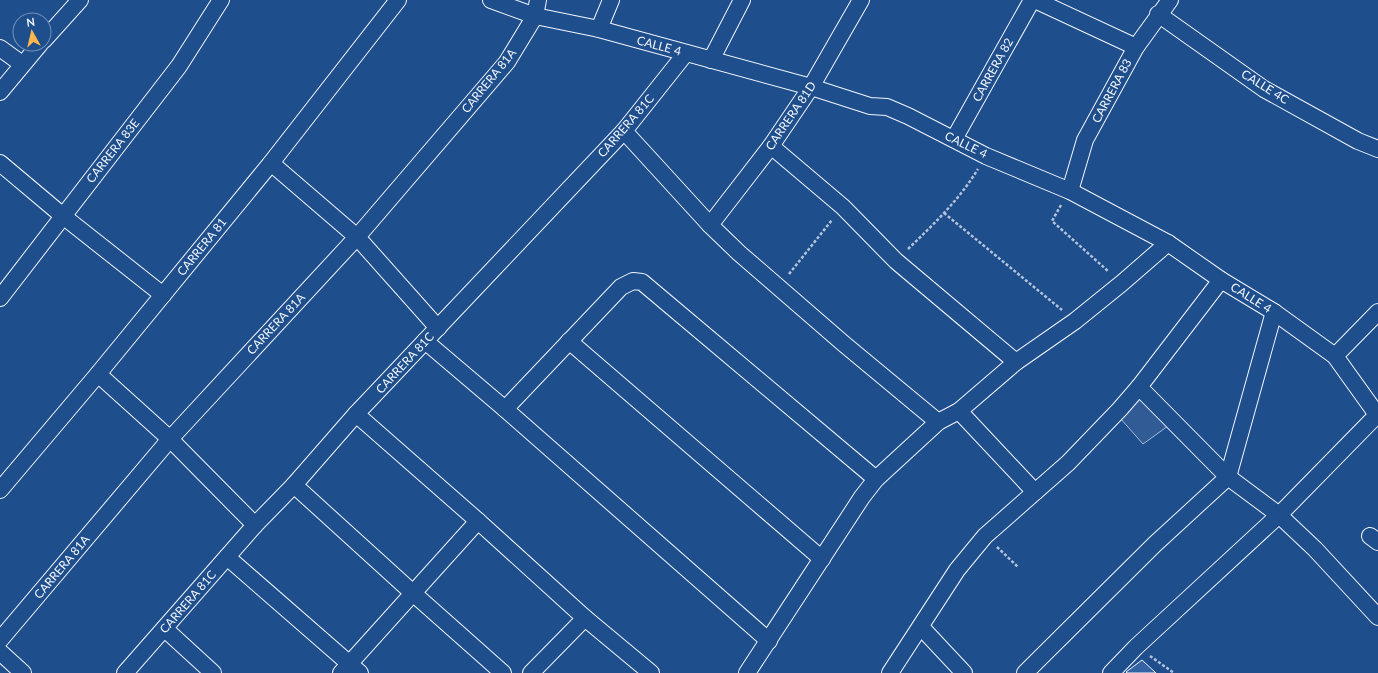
<svg xmlns="http://www.w3.org/2000/svg" width="1378" height="673" viewBox="0 0 1378 673" font-family="Lato,sans-serif">
<style>
.built{fill:#305b95;stroke:#a8bbd7}
.building{fill:#3563a3;stroke:#f2f6ff}
.lines{fill:none;stroke-linecap:round;stroke-linejoin:round}
.street-casing{stroke:#f2f6ff;stroke-width:18}
.path{stroke:#b3c4dc;stroke-width:2.5;stroke-dasharray:3 2;stroke-linecap:butt}
.street{stroke:#1f4e8c;stroke-width:16}
.labels{text-anchor:middle;stroke-width:3;stroke-linejoin:round;paint-order:stroke}
.street-label{font-size:12px;fill:#f2f6ff;stroke:#1f4e8c}
</style>
<rect width="100%" height="100%" fill="#1f4e8c"/>
<polygon class="built" points="1139,397 1168,426 1143,444 1120,418"/>
<polygon class="building" points="1142,660 1156,673 1127,673 1126,672"/>
<g class="lines">
<defs>
<g id="street">
<polyline points="491,0 535,16 599,29 811,87 870,106 887,107 908,116 986,156 1070,191 1168,243 1221,280 1274,312 1335,356 1378,416"/>
<polyline points="1035,0 1136,47"/>
<polyline points="1158,14 1264,89 1358,141 1378,149"/>
<polyline points="599,29 611,0"/>
<polyline points="44,40 80,0"/>
<polyline points="0,48 22,64"/>
<polyline points="711,60 742,0"/>
<polyline points="0,92 40,44"/>
<polyline points="624,131 710,225 739,253 844,344 938,422"/>
<polyline points="954,139 1032,0"/>
<polyline points="771,146 843,207 896,261 1016,362"/>
<polyline points="0,163 63,216 163,295"/>
<polyline points="271,163 357,237 438,328"/>
<polyline points="1070,191 1085,140 1136,47 1170,0"/>
<polyline points="710,225 771,146 811,87 861,0"/>
<polyline points="0,298 179,66 221,0"/>
<polyline points="425,341 505,409 769,641"/>
<polyline points="569,341 822,559"/>
<polyline points="1335,356 1378,312"/>
<polyline points="98,374 170,439 255,525"/>
<polyline points="1139,387 1228,477 1279,515 1315,549 1378,617"/>
<polyline points="505,409 621,287 633,281 642,282 876,479"/>
<polyline points="959,411 1035,492"/>
<polyline points="356,414 478,521 585,618 651,673"/>
<polyline points="294,485 414,594 503,673"/>
<polyline points="0,490 98,374 271,163 398,0"/>
<polyline points="1370,536 1378,542"/>
<polyline points="227,557 360,673"/>
<polyline points="921,627 964,673"/>
<polyline points="165,629 213,673"/>
<polyline points="0,640 170,439 357,237 507,62 535,16 538,0"/>
<polyline points="0,652 23,673"/>
<polyline points="125,673 255,525 294,485 356,414 624,131 686,53"/>
<polyline points="341,673 478,521"/>
<polyline points="531,673 585,618"/>
<polyline points="747,673 862,497 876,479 938,422 959,411 1016,362 1075,321 1122,283 1168,243"/>
<polyline points="890,673 957,570 985,536 1068,463 1120,409 1139,387 1221,280"/>
<polyline points="1025,673 1155,544 1228,477 1274,312"/>
<polyline points="1111,673 1136,647 1279,515 1377,415"/>
</g>
</defs>
<use href="#street" class="street-casing"/>
<g class="path">
<polyline points="1061,205 1052,221 1109,272"/>
<polyline points="944,213 1062,310"/>
<path d="M 908,249 C 934,224 959,200 978,169"/>
<polyline points="789,274 832,220"/>
<polyline points="997,547 1018,567"/>
<polyline points="1150,656 1174,673"/>
</g>
<use href="#street" class="street"/>
</g>
<g class="labels">
<g class="street-label">
<text transform="translate(659 46) rotate(15)" y="4">CALLE 4</text>
<text transform="translate(993 70) rotate(-61)" y="4">CARRERA 82</text>
<text transform="translate(489 81) rotate(-51)" y="4">CARRERA 81A</text>
<text transform="translate(1265 87) rotate(32)" y="4">CALLE 4C</text>
<text transform="translate(1112 91) rotate(-62)" y="4">CARRERA 83</text>
<text transform="translate(791 116) rotate(-56)" y="4">CARRERA 81D</text>
<text transform="translate(626 126) rotate(-49)" y="4">CARRERA 81C</text>
<text transform="translate(966 145) rotate(26)" y="4">CALLE 4</text>
<text transform="translate(113 151) rotate(-52)" y="4">CARRERA 83E</text>
<text transform="translate(202 247) rotate(-51)" y="4">CARRERA 81</text>
<text transform="translate(1251 298) rotate(32)" y="4">CALLE 4</text>
<text transform="translate(276 324) rotate(-47)" y="4">CARRERA 81A</text>
<text transform="translate(405 363) rotate(-47)" y="4">CARRERA 81C</text>
<text transform="translate(62 567) rotate(-50)" y="4">CARRERA 81A</text>
<text transform="translate(188 602) rotate(-49)" y="4">CARRERA 81C</text>
</g>
</g>
<g transform="translate(32 32) rotate(352)"><circle r="19" fill="#1f4e8c" stroke="#7391ba"/>
<path d="M0-3L7 15L0 10L-7 15Z" fill="#ffb74d"/>
<text y="-6" font-size="11" font-weight="bold" text-anchor="middle" fill="#f2f6ff">N</text>
</g>
</svg>
